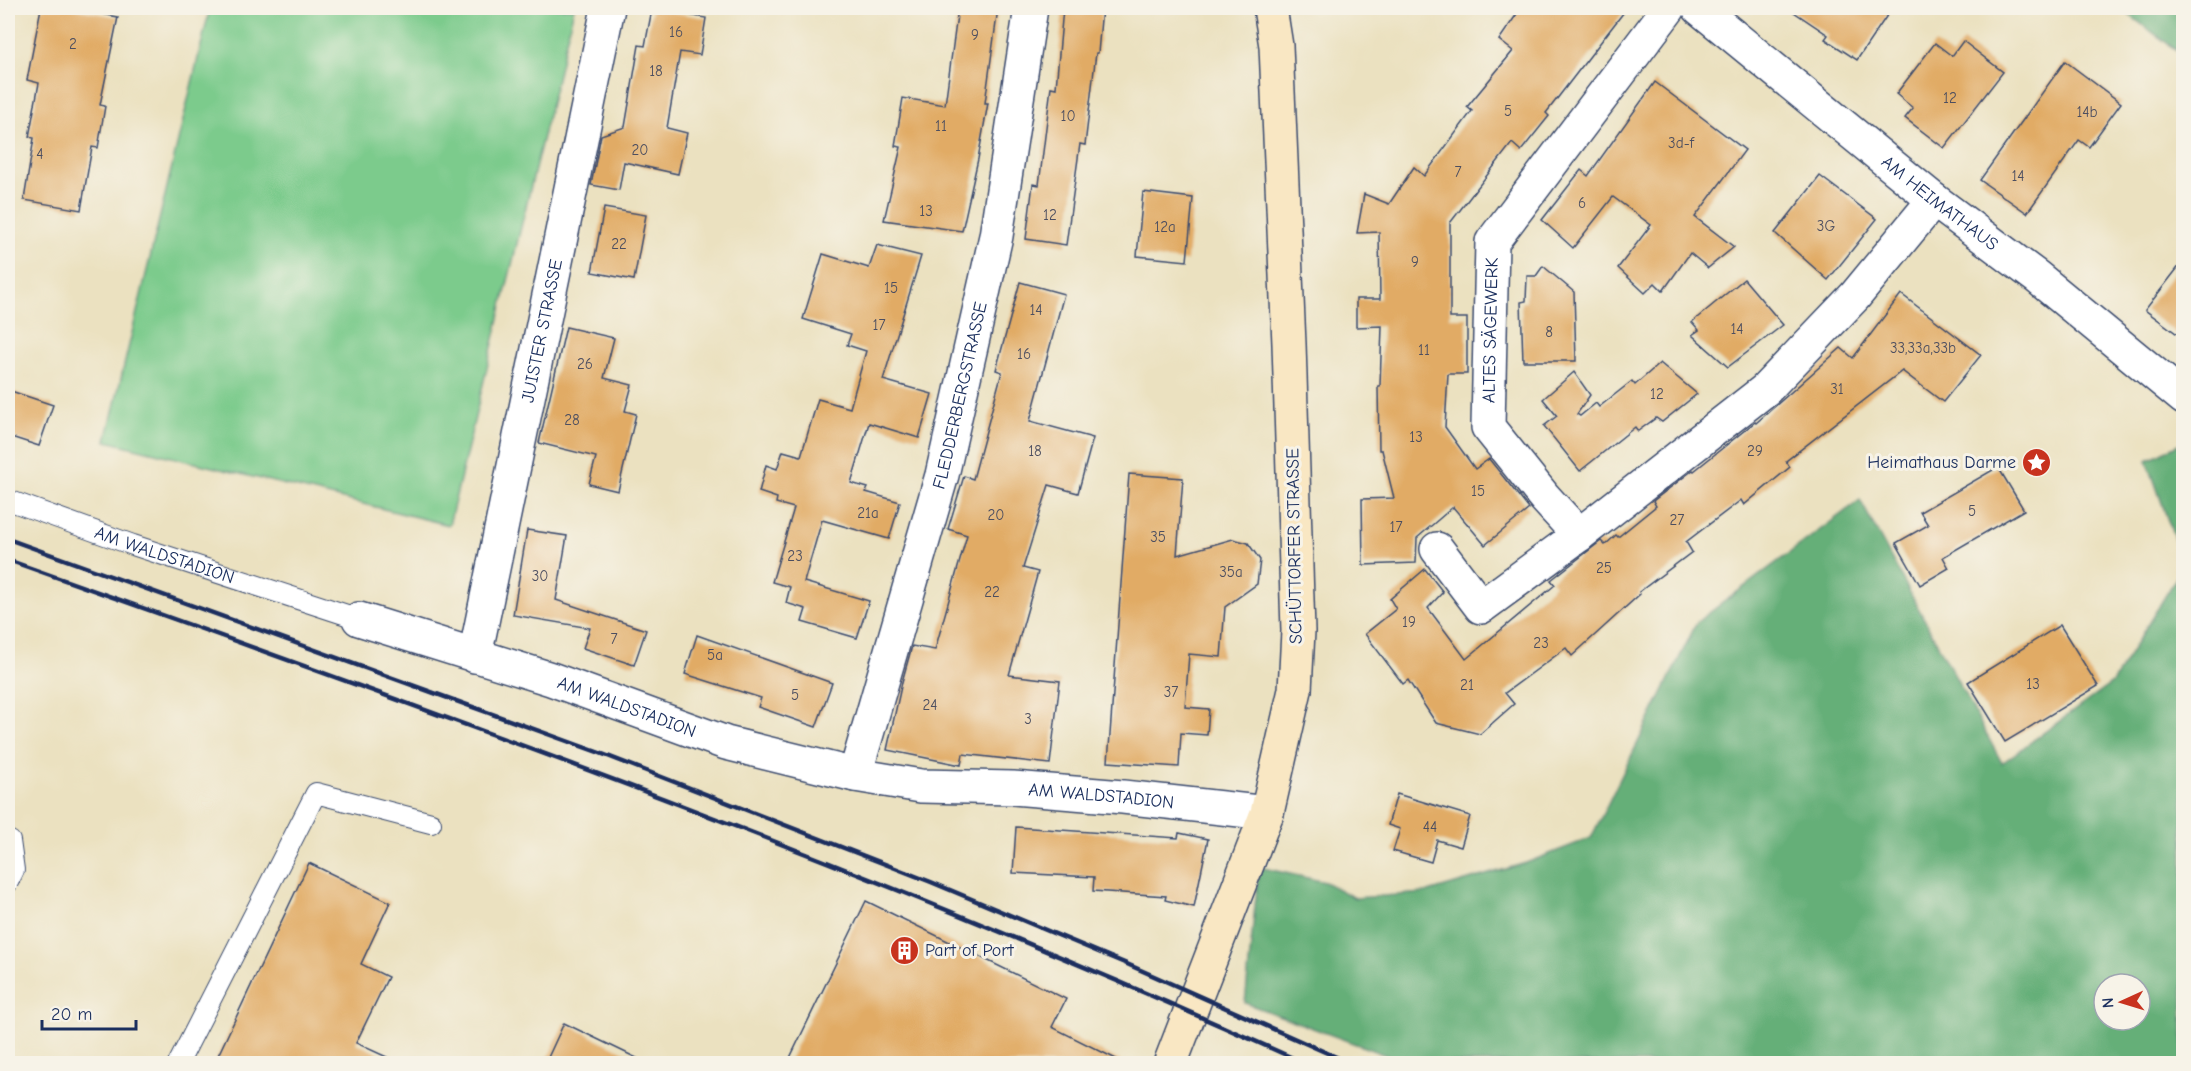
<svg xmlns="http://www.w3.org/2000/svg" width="2191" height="1071" viewBox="0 0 2191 1071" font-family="'Comic Neue',sans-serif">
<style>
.green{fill:#7ccb8c;stroke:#4c7d75;stroke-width:1.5}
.forest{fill:#65af78;stroke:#406f6b;stroke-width:1.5;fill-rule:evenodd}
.building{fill:#e1ab65}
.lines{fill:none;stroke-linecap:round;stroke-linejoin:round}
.service-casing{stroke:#3a4a6d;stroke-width:22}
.minor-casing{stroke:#3a4a6d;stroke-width:36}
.secondary-casing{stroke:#3a4a6d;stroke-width:36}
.service{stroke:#fff;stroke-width:20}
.minor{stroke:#fff;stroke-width:33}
.secondary{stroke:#f9e7c3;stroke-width:33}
.rail{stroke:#1b2f5e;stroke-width:4.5}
.labels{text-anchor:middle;stroke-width:6;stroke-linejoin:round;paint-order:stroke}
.number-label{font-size:15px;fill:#4c4e60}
.street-label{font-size:18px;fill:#1b2f5e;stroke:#f7f3e8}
.poi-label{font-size:18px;fill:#1b2f5e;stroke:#f7f3e8;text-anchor:end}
</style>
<rect width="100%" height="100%" fill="#f7f3e8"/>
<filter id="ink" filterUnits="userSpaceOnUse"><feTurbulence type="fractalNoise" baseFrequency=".0167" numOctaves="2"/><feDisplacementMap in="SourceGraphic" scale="12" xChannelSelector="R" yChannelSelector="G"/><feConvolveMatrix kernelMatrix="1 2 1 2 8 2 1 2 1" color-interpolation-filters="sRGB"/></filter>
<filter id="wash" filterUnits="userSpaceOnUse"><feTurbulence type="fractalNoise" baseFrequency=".008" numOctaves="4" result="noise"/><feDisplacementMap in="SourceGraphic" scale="24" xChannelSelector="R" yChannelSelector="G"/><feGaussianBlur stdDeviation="1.35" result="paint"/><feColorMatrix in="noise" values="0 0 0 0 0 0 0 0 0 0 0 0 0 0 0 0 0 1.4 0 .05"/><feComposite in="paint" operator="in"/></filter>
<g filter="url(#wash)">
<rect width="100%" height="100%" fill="#ebe1c0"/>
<polygon class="green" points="210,8 574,8 449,525 106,441"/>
<g class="forest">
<polygon points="2120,8 2183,8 2183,55"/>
<polygon points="2183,442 2183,564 2147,460"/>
<path d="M 1860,500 L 2002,763 L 2112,683 L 2183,567 L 2183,1063 L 1407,1063 L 1245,1003 L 1259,867 L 1325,882 L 1355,898 L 1425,893 L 1526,863 L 1591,838 L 1697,622 ZM 2104,984 L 2140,984 L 2140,1020 L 2104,1020 Z"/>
</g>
<g id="blocks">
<g class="building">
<polygon points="41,8 69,8 118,17 100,105 105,106 98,148 92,147 81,210 24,200 34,138 29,137 39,83 27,80"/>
<polygon points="958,8 998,8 985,103 988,103 978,159 962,231 884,220 901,147 895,146 903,98 945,105"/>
<polygon points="1063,8 1102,8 1098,53 1096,53 1085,145 1080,144 1066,245 1026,239 1033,184 1039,185 1051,87 1056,88"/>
<polygon points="1521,8 1627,8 1546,113 1549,116 1521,151 1512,143 1450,223 1450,318 1467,318 1467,374 1448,374 1445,427 1475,469 1489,459 1529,509 1485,545 1453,507 1417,538 1416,563 1363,565 1362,499 1394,498 1382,450 1379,450 1378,386 1380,386 1382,326 1356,327 1356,299 1380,299 1379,232 1357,233 1364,194 1389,204 1414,167 1424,176 1472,111 1467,107 1513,51 1499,40"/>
<polygon points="1788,8 1892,8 1857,60 1825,39 1828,35"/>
<polygon points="652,9 706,18 700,55 680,52 667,128 687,133 678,174 624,162 619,190 591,185 601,135 625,127 639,45 645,46"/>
<polygon points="1963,41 2003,72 1944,148 1905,118 1913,108 1896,94 1935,43 1952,56"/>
<polygon points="2065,61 2121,103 2089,147 2079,140 2027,213 1980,180"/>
<polygon points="1655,82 1745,150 1695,217 1734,247 1708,268 1690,253 1663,291 1655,283 1645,293 1618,268 1651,225 1613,197 1573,248 1542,220 1581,170 1588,176"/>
<polygon points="1820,176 1877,219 1828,280 1775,233"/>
<polygon points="1143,192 1193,198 1187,261 1137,256"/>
<polygon points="604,208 646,215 634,280 592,272"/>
<polygon points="877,245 921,256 883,380 932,394 919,438 869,423 851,483 868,488 866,492 900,502 889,539 822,520 804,582 869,601 857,638 802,622 806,609 786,603 790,587 772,582 794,508 776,503 777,498 759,492 766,465 777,469 783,451 801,456 818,399 850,408 866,351 847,345 851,334 803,319 823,254 869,268"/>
<polygon points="2184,260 2184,339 2145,310"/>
<polygon points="1543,266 1574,292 1576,361 1523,361 1521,302 1526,301 1527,276 1536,276"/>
<polygon points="1744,279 1783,325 1728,367 1692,335 1699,330 1692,322"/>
<polygon points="1020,282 1064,294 1030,421 1093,438 1078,493 1049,485 1023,568 1038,572 1009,675 1060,681 1050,764 963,754 961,765 887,750 902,682 912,646 935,650 967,535 948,529 964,476 973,479 1002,372 996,370"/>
<polygon points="1901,294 1981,355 1943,402 1902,371 1786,461 1790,467 1744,505 1741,500 1686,542 1692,552 1639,592 1640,594 1572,656 1566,648 1505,693 1514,704 1480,734 1436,723 1408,680 1403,684 1365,634 1396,609 1390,599 1425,569 1443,592 1428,608 1466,659 1555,585 1551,580 1601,541 1605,545 1616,535 1618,537 1656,506 1653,501 1693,470 1694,471 1755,422 1756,423 1841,348 1853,358"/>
<polygon points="566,327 614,338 604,378 632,385 625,411 636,414 618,491 589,484 596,457 539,443"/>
<polygon points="1660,363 1697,394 1662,422 1656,418 1638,431 1635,427 1580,471 1544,426 1557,416 1543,399 1574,372 1590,395 1577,414 1580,416 1596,403 1599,407 1632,381 1635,385"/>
<polygon points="8,390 53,405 39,446 8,436"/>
<polygon points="1998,467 2024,510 1943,557 1949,568 1920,585 1896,543 1928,525 1920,512"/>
<polygon points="1129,474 1183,478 1177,555 1233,539 1248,543 1260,560 1257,584 1225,607 1221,657 1189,654 1185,707 1209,709 1207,735 1181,733 1179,767 1108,762"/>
<polygon points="527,530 567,536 556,600 646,630 634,665 583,648 590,628 513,615"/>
<polygon points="2060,625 2098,686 2005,742 1968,682"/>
<polygon points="697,635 832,683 816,727 758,707 761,698 685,674"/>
<polygon points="1397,794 1470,816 1461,847 1437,840 1431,862 1393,851 1400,829 1388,825"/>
<polygon points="1016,827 1178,838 1179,833 1208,839 1194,907 1165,900 1166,896 1093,891 1094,877 1013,873"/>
<polygon points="309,863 390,902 361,964 388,977 356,1043 402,1064 214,1064"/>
<polygon points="866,901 1066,999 1052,1027 1126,1064 787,1064"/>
<polygon points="564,1023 649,1064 545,1064"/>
</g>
</g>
</g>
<g filter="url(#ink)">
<use href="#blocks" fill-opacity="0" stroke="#3a4a6d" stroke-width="1.5"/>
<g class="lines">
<defs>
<g id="service">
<path id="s1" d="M 8,500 L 133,545 L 359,619"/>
<polyline points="8,840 10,841 14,870 8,882"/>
<polyline points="178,1064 316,793 431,823"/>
</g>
<g id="minor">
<path id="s2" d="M 1699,8 L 1934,200 L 2037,277 L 2184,398"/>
<path id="s3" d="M 1579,535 L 1545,498 L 1488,427 L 1492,242 L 1669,8"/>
<polyline points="1437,549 1481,607 1579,535 1765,390 1855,296 1934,200"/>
<path id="s4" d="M 359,619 L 551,679 L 726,743 L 855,775 L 921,786 L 1013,788 L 1123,797 L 1267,813"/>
<path id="s5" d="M 475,656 L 608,8"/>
<path id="s6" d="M 855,775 L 942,475 L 996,236 L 1031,8"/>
</g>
<polyline id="secondary" points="1170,1064 1267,813 1295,690 1298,631 1289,344 1276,46 1270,8"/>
</defs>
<use href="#service" class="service-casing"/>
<use href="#minor" class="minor-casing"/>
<use href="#secondary" class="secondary-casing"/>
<use href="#service" class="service"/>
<use href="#minor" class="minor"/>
<use href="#secondary" class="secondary"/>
<g class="rail">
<polyline points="8,539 600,753 931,882 1127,964 1352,1064"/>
<path d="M 8,560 C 445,715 883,872 1306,1064"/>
</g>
</g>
</g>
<defs>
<symbol id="sight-disc" viewBox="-11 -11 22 22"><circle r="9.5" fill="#c8321e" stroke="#f7f3e8"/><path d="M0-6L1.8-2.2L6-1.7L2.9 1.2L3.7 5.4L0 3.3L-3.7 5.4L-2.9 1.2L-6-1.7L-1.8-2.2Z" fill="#fff"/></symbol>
<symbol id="building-disc" viewBox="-11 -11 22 22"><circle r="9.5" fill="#c8321e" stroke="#f7f3e8"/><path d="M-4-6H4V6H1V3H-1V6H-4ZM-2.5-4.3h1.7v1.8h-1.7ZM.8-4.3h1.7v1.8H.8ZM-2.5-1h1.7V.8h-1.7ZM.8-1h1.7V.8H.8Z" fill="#fff"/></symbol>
</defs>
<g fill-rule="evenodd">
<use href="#sight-disc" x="2020" y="446" width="33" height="33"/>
<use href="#building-disc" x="888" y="934" width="33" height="33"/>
</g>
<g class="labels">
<g class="number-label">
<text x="676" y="37">16</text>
<text x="975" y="40">9</text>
<text x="73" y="49">2</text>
<text x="656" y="76">18</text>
<text x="1950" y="103">12</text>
<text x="1508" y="116">5</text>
<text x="2087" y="117">14b</text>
<text x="1068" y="121">10</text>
<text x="941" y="131">11</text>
<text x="1681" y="148">3d-f</text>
<text x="640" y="155">20</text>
<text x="40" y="159">4</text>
<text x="1458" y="177">7</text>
<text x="2018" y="181">14</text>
<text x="1582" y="208">6</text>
<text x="926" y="216">13</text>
<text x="1050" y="220">12</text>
<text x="1826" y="231">3G</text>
<text x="1165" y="232">12a</text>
<text x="619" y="249">22</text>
<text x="1415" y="267">9</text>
<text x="891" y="293">15</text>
<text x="1036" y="315">14</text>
<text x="879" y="330">17</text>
<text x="1737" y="334">14</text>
<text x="1549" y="337">8</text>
<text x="1923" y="353">33,33a,33b</text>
<text x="1424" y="355">11</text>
<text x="1024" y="359">16</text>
<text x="585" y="369">26</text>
<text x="1837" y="394">31</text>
<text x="1657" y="399">12</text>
<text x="572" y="425">28</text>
<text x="1416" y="442">13</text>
<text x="1035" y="456">18</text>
<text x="1755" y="456">29</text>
<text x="1478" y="496">15</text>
<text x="1972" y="516">5</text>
<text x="868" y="518">21a</text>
<text x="996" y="520">20</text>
<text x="1677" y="525">27</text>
<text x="1396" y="532">17</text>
<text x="1158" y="542">35</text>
<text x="795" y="561">23</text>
<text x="1604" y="573">25</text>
<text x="1231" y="577">35a</text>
<text x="540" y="581">30</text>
<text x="992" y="597">22</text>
<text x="1409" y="627">19</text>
<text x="614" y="644">7</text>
<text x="1541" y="648">23</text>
<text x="715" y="660">5a</text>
<text x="2033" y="689">13</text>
<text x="1467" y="690">21</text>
<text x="1171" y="697">37</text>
<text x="795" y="700">5</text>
<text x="930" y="710">24</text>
<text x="1028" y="724">3</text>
<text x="1430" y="832">44</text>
</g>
<g class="street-label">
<text dy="6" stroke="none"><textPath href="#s2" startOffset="310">AM HEIMATHAUS</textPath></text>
<text dy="6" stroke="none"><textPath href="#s3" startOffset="238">ALTES SÄGEWERK</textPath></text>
<text dy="6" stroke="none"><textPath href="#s5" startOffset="332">JUISTER STRASSE</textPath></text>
<text dy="6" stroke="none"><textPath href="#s6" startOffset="394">FLEDDERBERGSTRASSE</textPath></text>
<text transform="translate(1294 546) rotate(-91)" y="6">SCHÜTTORFER STRASSE</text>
<text dy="6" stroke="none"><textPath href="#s1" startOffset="166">AM WALDSTADION</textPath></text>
<text dy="6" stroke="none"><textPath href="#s4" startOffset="282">AM WALDSTADION</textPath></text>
<text dy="6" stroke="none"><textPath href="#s4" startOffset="768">AM WALDSTADION</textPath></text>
</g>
<g class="poi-label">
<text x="2016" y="468">Heimathaus Darme</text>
<text x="925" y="956" text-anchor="start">Part of Port</text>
</g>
</g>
<rect width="2191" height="1071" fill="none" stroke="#f7f3e8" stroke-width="30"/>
<g transform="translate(2122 1002) rotate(266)"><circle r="28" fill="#f7f3e8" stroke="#9fa5b1" stroke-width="1.5"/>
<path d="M0-4.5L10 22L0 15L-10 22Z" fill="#c8321e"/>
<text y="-9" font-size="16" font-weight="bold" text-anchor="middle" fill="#1b2f5e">N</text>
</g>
<path d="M42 1020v9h94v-9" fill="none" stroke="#1b2f5e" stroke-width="3"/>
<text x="51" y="1020" font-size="18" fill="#1b2f5e" stroke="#f7f3e8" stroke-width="4.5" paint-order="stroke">20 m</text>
</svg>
